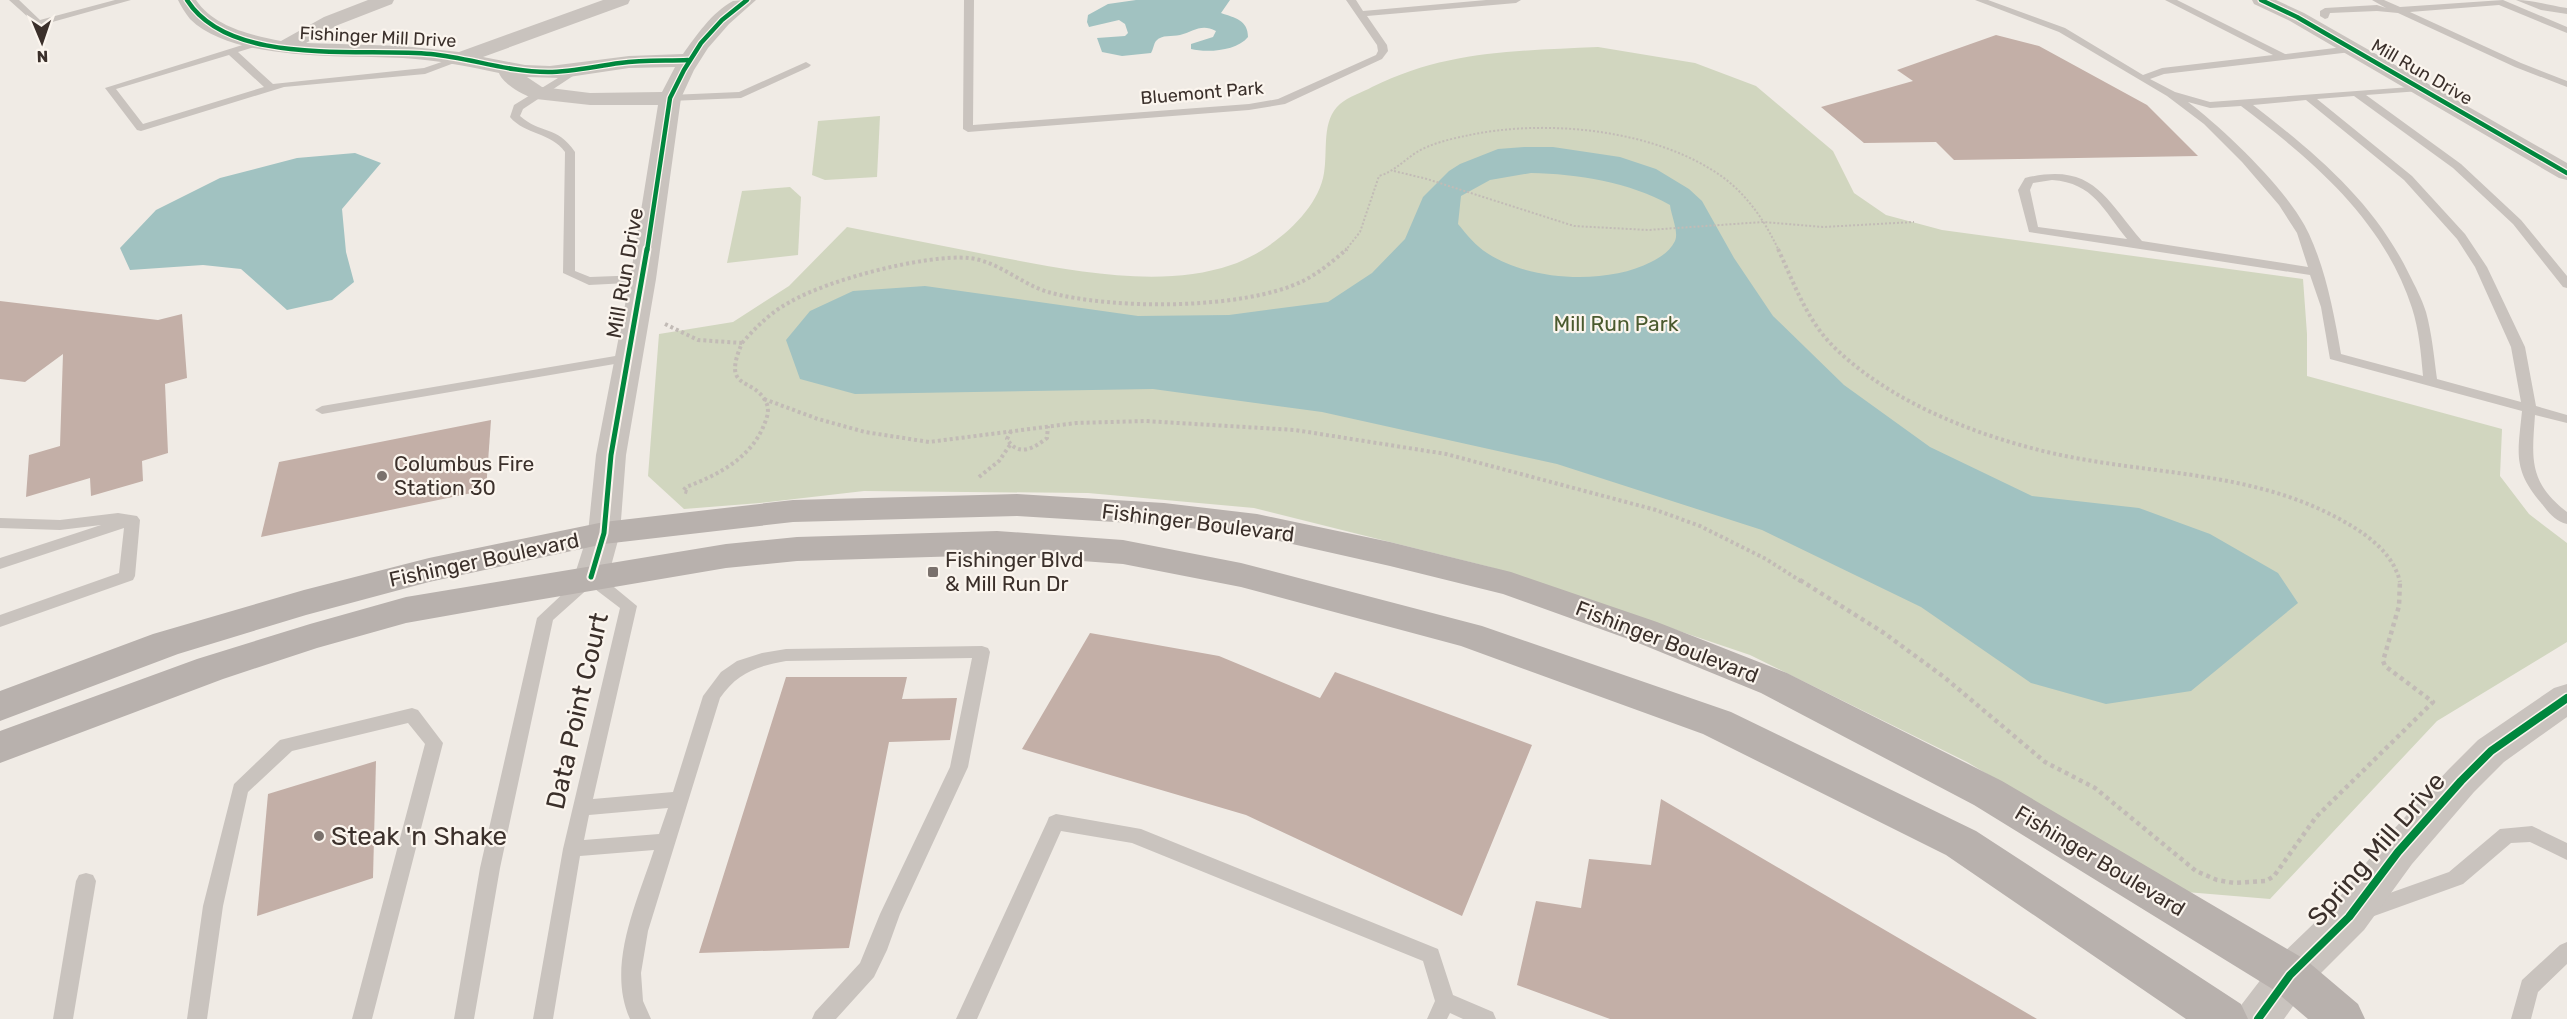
<svg xmlns="http://www.w3.org/2000/svg" width="2567" height="1019" viewBox="0 0 2567 1019" font-family="Rubik,sans-serif">
<style>
.green{fill:#d1d6bf}
.water{fill:#a1c2c1;fill-rule:evenodd}
.building{fill:#c3afa7}
.lines{fill:none;stroke-linecap:round;stroke-linejoin:round}
.path-far2{stroke:#c2bbb6;stroke-width:2;stroke-dasharray:2 2;stroke-linecap:butt}
.path-far1{stroke:#c2bbb6;stroke-width:4;stroke-dasharray:3 3;stroke-linecap:butt}
.path{stroke:#c2bbb6;stroke-width:4.5;stroke-dasharray:4 4;stroke-linecap:butt}
.lane{fill:#c9c3be;fill-rule:evenodd}
.street{fill:#c9c3be;fill-rule:evenodd}
.primary{fill:#b8b1ad;fill-rule:evenodd}
.cycleway-far2-casing{stroke:#fbf5ee;stroke-width:7}
.cycleway-far1-casing{stroke:#fbf5ee;stroke-width:9}
.cycleway-casing{stroke:#fbf5ee;stroke-width:11}
.cycleway-far2{stroke:#00873e;stroke-width:4.5}
.cycleway-far1{stroke:#00873e;stroke-width:5}
.cycleway{stroke:#00873e;stroke-width:8}
.poi-dot{fill:#7a716c;stroke:#fbf5ee;stroke-width:2}
.labels{text-anchor:middle;stroke-width:4.5;stroke-linejoin:round;paint-order:stroke}
.far-street-label{font-size:18px;fill:#3b302b;stroke:#fbf5ee}
.street-label{font-size:21px;fill:#3b302b;stroke:#fbf5ee}
.park-label{font-size:21px;fill:#4a5a2e;stroke:#fbf5ee}
.poi-label{font-size:21px;fill:#3b302b;stroke:#fbf5ee;text-anchor:start}
.near-street-label{font-size:26px;fill:#3b302b;stroke:#fbf5ee}
.near-poi-label{font-size:26px;fill:#3b302b;stroke:#fbf5ee;text-anchor:start}
</style>
<rect width="100%" height="100%" fill="#f0ebe5"/>
<g class="green">
<path d="M 1598,47 L 1695,63 L 1756,86 L 1833,151 L 1854,193 L 1886,215 L 1942,230 L 2303,279 L 2307,334 L 2307,376 L 2502,429 L 2500,476 L 2529,514 L 2567,543 L 2567,642 L 2437,721 L 2270,899 L 2186,892 L 1967,762 L 1750,655 L 1490,567 L 1254,508 L 1088,493 L 864,491 L 760,503 L 684,509 L 648,476 L 659,334 L 733,322 L 789,286 L 847,227 C 894,236 942,246 989,255 C 1062,269 1159,290 1231,265 C 1268,253 1318,213 1324,173 C 1328,151 1321,120 1340,104 C 1348,97 1363,92 1372,87 C 1447,50 1517,51 1598,47 Z"/>
<polygon points="880,116 877,177 825,180 812,175 818,121"/>
<polygon points="790,187 801,197 798,255 727,263 742,191"/>
</g>
<g class="water">
<path d="M 1136,0 L 1230,0 L 1221,13 C 1235,18 1248,20 1248,37 C 1237,51 1207,53 1191,49 L 1191,44 L 1213,37 L 1216,31 C 1201,23 1193,32 1180,35 C 1172,37 1162,34 1156,41 C 1154,43 1153,50 1151,53 L 1122,56 L 1102,52 L 1097,38 L 1125,36 L 1128,33 L 1125,24 L 1119,20 L 1089,27 L 1087,22 L 1088,15 L 1108,4 Z"/>
<path d="M 1524,147 L 1553,147 L 1620,157 L 1656,169 L 1689,189 L 1702,201 L 1734,258 L 1773,316 L 1844,385 L 1930,447 L 2032,496 L 2139,508 L 2210,534 L 2278,573 L 2298,603 L 2191,691 L 2106,704 L 2031,683 L 1921,607 L 1762,530 L 1557,464 L 1322,412 L 1153,389 L 855,394 L 800,379 L 786,340 L 810,311 L 853,291 L 925,286 L 1138,316 L 1229,315 L 1328,302 L 1372,273 L 1405,239 L 1423,197 L 1449,171 L 1460,164 L 1498,149 ZM 1531,173 C 1578,174 1629,182 1670,205 C 1671,215 1679,232 1675,241 C 1670,251 1661,257 1651,262 C 1607,285 1529,281 1487,253 C 1476,246 1467,235 1458,224 L 1461,196 L 1490,180 Z"/>
<polygon points="355,153 381,163 342,209 346,252 354,282 332,300 287,310 241,269 203,265 130,270 120,248 156,210 220,178 297,158"/>
</g>
<g class="building">
<polygon points="1996,35 2039,46 2147,105 2198,156 1954,160 1936,142 1864,143 1821,107 1913,81 1897,70"/>
<polygon points="0,301 158,320 182,314 187,378 165,384 168,453 142,461 143,481 91,496 90,478 26,497 29,455 60,446 63,354 25,382 0,379"/>
<polygon points="491,420 486,490 261,537 279,462"/>
<polygon points="1090,633 1219,656 1320,698 1335,672 1532,745 1462,916 1246,815 1022,749"/>
<polygon points="786,677 907,677 902,699 957,698 950,740 889,742 849,948 699,953"/>
<polygon points="376,761 373,878 257,916 268,794"/>
<polygon points="1661,799 2037,1019 1610,1019 1517,985 1536,901 1581,908 1589,859 1651,865"/>
</g>
<g class="lines">
<g class="path-far2">
<polyline points="1394,171 1427,179 1574,226 1648,230 1763,222 1823,227 1914,222"/>
<path d="M 1345,251 L 1360,232 L 1379,176 C 1395,171 1403,161 1417,152 C 1430,144 1450,139 1465,136 C 1545,118 1657,129 1724,178 C 1749,197 1766,223 1779,251"/>
</g>
<g class="path-far1">
<path d="M 1778,249 C 1795,285 1807,322 1837,350 C 1891,401 1968,432 2039,450 C 2145,477 2253,467 2350,525 C 2372,538 2394,556 2400,582"/>
<path d="M 665,324 L 698,340 L 742,343 C 721,392 753,376 766,402 C 770,410 767,418 764,425 C 751,458 718,475 686,487 L 683,491 L 690,493"/>
<path d="M 742,343 C 756,327 771,312 790,302 C 827,280 926,254 969,258 C 998,261 1021,284 1048,292 C 1111,310 1244,310 1303,281 C 1319,273 1333,261 1347,249"/>
<polyline points="764,399 818,419 865,432 929,442 1076,423 1145,421 1295,430 1446,454 1656,510 1700,526 1766,559 1802,582"/>
<path d="M 1011,431 L 1007,439 C 1018,457 1033,449 1047,438 L 1048,426"/>
<polyline points="979,477 999,461 1010,445"/>
</g>
<polyline class="path" points="1800,580 1884,633 1944,677 2045,762 2095,788 2196,871 2217,880 2234,883 2266,881 2274,876 2316,817 2433,702 2385,666 2383,661 2399,606 2400,580"/>
<g class="lane">
<polygon points="9,0 19,0 40,20 115,0 131,0 38,26"/>
<polygon points="964,0 974,0 973,125 1249,104 1278,99 1376,55 1378,51 1377,45 1346,0 1356,0 1363,11 1486,0 1521,0 1516,3 1367,16 1387,45 1388,51 1382,59 1285,104 1249,110 968,132 963,129"/>
<path d="M 1975,0 L 1988,0 L 2065,28 L 2143,75 L 2162,68 L 2273,55 L 2165,0 L 2177,0 L 2285,54 L 2351,46 L 2356,49 L 2351,52 L 2164,74 L 2150,79 L 2175,92 L 2210,102 L 2424,86 L 2424,90 L 2420,91 L 2366,95 L 2461,164 L 2521,220 L 2567,276 L 2567,288 L 2563,287 L 2513,224 L 2453,168 L 2354,96 L 2317,99 L 2412,176 L 2465,234 L 2487,267 L 2525,347 L 2536,406 L 2567,415 L 2567,423 L 2535,415 C 2532,458 2528,482 2567,512 L 2567,524 C 2555,521 2549,513 2542,504 C 2512,469 2518,453 2522,411 L 2330,359 L 2321,307 L 2310,275 L 2029,232 L 2018,190 L 2025,178 C 2093,162 2104,197 2142,241 L 2308,267 L 2297,233 L 2279,205 L 2242,162 L 2204,124 L 2167,96 L 2059,32 ZM 2306,100 L 2404,180 L 2457,239 L 2475,267 L 2511,347 L 2521,402 L 2437,379 C 2434,357 2432,334 2426,312 C 2422,299 2415,286 2409,274 C 2374,202 2315,153 2253,105 ZM 2188,102 L 2210,108 L 2241,106 C 2312,160 2383,219 2412,308 C 2419,330 2421,353 2423,376 L 2341,354 C 2334,313 2326,271 2309,234 C 2290,192 2225,130 2188,102 ZM 2052,180 C 2094,183 2103,210 2127,239 L 2038,227 L 2030,190 L 2033,183 Z"/>
<polygon points="2372,0 2384,0 2400,7 2503,0 2567,27 2567,33 2499,5 2410,12 2521,63 2567,81 2567,87 2515,67 2398,13 2377,11 2330,13 2328,18 2325,19 2320,16 2320,11 2325,8 2377,5 2386,8"/>
<path d="M 2516,0 C 2534,0 2550,6 2567,8 L 2567,14 L 2541,10 Z"/>
<path d="M 258,40 L 263,43 L 261,45 L 238,52 L 273,84 L 424,68 L 465,54 L 470,57 L 425,74 L 284,87 L 141,131 L 137,130 L 105,88 ZM 229,55 L 264,87 L 143,124 L 116,89 Z"/>
<polygon points="806,62 811,65 809,67 741,98 670,101 665,98 670,95 739,92"/>
<path d="M 571,70 L 579,72 L 523,109 L 520,116 C 540,134 557,125 575,152 L 575,271 L 590,277 L 643,275 L 649,279 L 647,282 L 589,285 L 563,273 L 565,152 C 551,132 525,135 510,117 L 514,105 Z"/>
<polygon points="627,354 632,355 634,358 632,361 322,414 315,410 322,406"/>
<polygon points="118,513 137,516 140,520 135,576 133,580 0,627 0,615 119,573 124,528 0,569 0,558 101,525 60,530 0,528 0,518 60,520"/>
<path d="M 591,571 L 597,573 L 637,606 L 593,799 L 673,792 L 703,696 L 721,672 L 737,661 L 762,653 L 786,649 L 982,646 L 988,648 L 990,652 L 968,767 L 900,914 L 887,950 L 874,977 L 836,1019 L 812,1019 L 815,1012 L 860,963 L 880,914 L 950,767 L 972,658 L 786,661 C 757,666 737,673 720,698 L 648,931 L 641,973 L 643,1001 L 651,1019 L 630,1019 C 606,966 637,902 654,850 L 580,856 L 553,1019 L 533,1019 L 563,849 L 620,608 L 591,586 L 553,620 L 500,868 L 474,1019 L 454,1019 L 480,868 L 537,618 L 585,573 ZM 668,808 L 659,834 L 584,840 L 589,815 Z"/>
<polygon points="412,708 418,710 443,743 372,1019 352,1019 425,744 408,723 292,751 248,792 223,906 207,1019 187,1019 203,906 234,784 280,740"/>
<polygon points="1056,814 1141,829 1438,949 1453,995 1493,1012 1496,1019 1463,1019 1450,1013 1447,1019 1427,1019 1435,1001 1423,961 1132,843 1061,831 977,1019 956,1019 1047,822 1049,817"/>
<polygon points="2532,826 2567,843 2567,860 2530,842 2511,843 2463,884 2363,920 2356,917 2353,911 2356,905 2449,872 2500,829"/>
<polygon points="86,873 93,875 96,881 73,1019 53,1019 76,881 79,875"/>
<polygon points="2567,942 2567,964 2538,992 2531,1019 2511,1019 2522,980 2560,945"/>
</g>
<g class="street">
<path d="M 178,0 L 196,0 C 214,27 251,35 281,41 L 324,17 L 368,0 L 394,0 L 392,4 L 338,25 L 306,43 L 403,46 L 459,52 L 603,0 L 630,0 L 628,4 L 483,57 L 525,65 L 550,66 L 629,56 L 683,54 C 696,36 712,12 733,1 C 739,0 749,0 756,0 L 729,24 L 708,48 L 694,70 L 681,98 L 656,279 L 626,455 L 620,533 L 608,577 L 603,585 L 591,589 L 579,585 L 574,577 L 588,533 L 596,455 L 630,279 L 658,105 L 590,105 L 536,99 C 524,96 502,83 499,73 C 467,66 436,60 403,58 C 347,55 233,62 190,19 C 185,13 181,6 178,0 ZM 675,67 L 662,92 L 590,93 L 542,87 L 527,77 L 562,78 L 629,68 Z"/>
<polygon points="2252,0 2276,0 2304,13 2567,163 2567,180 2559,178 2290,21 2254,4"/>
<polygon points="2567,684 2567,717 2504,762 2474,792 2412,864 2364,930 2305,989 2284,1019 2236,1019 2242,1004 2275,961 2334,904 2384,840 2448,770 2478,740 2554,688"/>
</g>
<g class="primary">
<polygon points="1017,494 1164,503 1257,514 1390,542 1511,572 1657,622 1787,673 2002,781 2306,960 2358,1004 2365,1019 2308,1019 2274,990 1974,805 1761,693 1631,640 1503,594 1390,566 1257,536 1164,525 1017,516 793,522 604,544 429,582 306,615 178,654 0,721 0,691 153,634 304,590 429,558 604,522 793,500"/>
<polygon points="997,531 1123,540 1241,563 1482,626 1731,712 1976,831 2241,1004 2248,1019 2186,1019 1946,855 1703,734 1461,646 1241,587 1123,564 997,555 797,561 726,568 502,606 406,623 317,648 223,679 0,763 0,731 197,659 310,624 406,597 726,544 797,537"/>
</g>
<defs>
<g id="cycleway-far2">
<path d="M 187,0 C 230,68 362,47 431,54 C 470,58 508,72 548,72 C 572,72 596,66 620,63 C 643,60 665,61 688,60"/>
<polyline points="2261,0 2297,17 2567,173"/>
<polyline points="647,251 670,98 684,70 701,43 722,20 747,0"/>
</g>
<polyline id="cycleway-far1" points="591,577 604,533 611,455 647,249"/>
<polyline id="cycleway" points="2258,1019 2290,975 2349,917 2398,852 2461,781 2491,751 2567,698"/>
</defs>
<use href="#cycleway-far2" class="cycleway-far2-casing"/>
<use href="#cycleway-far1" class="cycleway-far1-casing"/>
<use href="#cycleway" class="cycleway-casing"/>
<use href="#cycleway-far2" class="cycleway-far2"/>
<use href="#cycleway-far1" class="cycleway-far1"/>
<use href="#cycleway" class="cycleway"/>
</g>
<g class="poi-dot">
<circle cx="382" cy="476" r="6"/>
<rect x="927" y="566" width="12" height="12" rx="3"/>
<circle cx="319" cy="836" r="6"/>
</g>
<g class="labels">
<g class="far-street-label">
<text transform="translate(378 37) rotate(3)" y="6">Fishinger Mill Drive</text>
<text transform="translate(2422 72) rotate(30)" y="6">Mill Run Drive</text>
<text transform="translate(1202 93) rotate(-5)" y="6">Bluemont Park</text>
</g>
<g class="street-label">
<text transform="translate(625 273) rotate(-80)" y="7">Mill Run Drive</text>
<text transform="translate(1198 523) rotate(7)" y="7">Fishinger Boulevard</text>
<text transform="translate(484 560) rotate(-12)" y="7">Fishinger Boulevard</text>
<text transform="translate(1667 642) rotate(21)" y="7">Fishinger Boulevard</text>
<text transform="translate(2100 861) rotate(31)" y="7">Fishinger Boulevard</text>
</g>
<g class="park-label">
<text x="1616" y="331">Mill Run Park</text>
</g>
<g class="poi-label">
<text x="394" y="471">Columbus Fire<tspan x="394" dy="24">Station 30</tspan></text>
<text x="945" y="567">Fishinger Blvd<tspan x="945" dy="24">&amp; Mill Run Dr</tspan></text>
</g>
<g class="near-street-label">
<text transform="translate(577 711) rotate(-77)" y="9">Data Point Court</text>
<text transform="translate(2376 849) rotate(-49)" y="9">Spring Mill Drive</text>
</g>
<g class="near-poi-label">
<text x="331" y="845">Steak 'n Shake</text>
</g>
</g>
<g transform="translate(42 42) rotate(178)" stroke="#fbf5ee" stroke-width="4.5" paint-order="stroke">
<path d="M0-4.5L10 22L0 15L-10 22Z" fill="#3b302b"/>
<text y="-9" font-size="16" font-weight="bold" text-anchor="middle" fill="#3b302b">N</text>
</g>
</svg>
